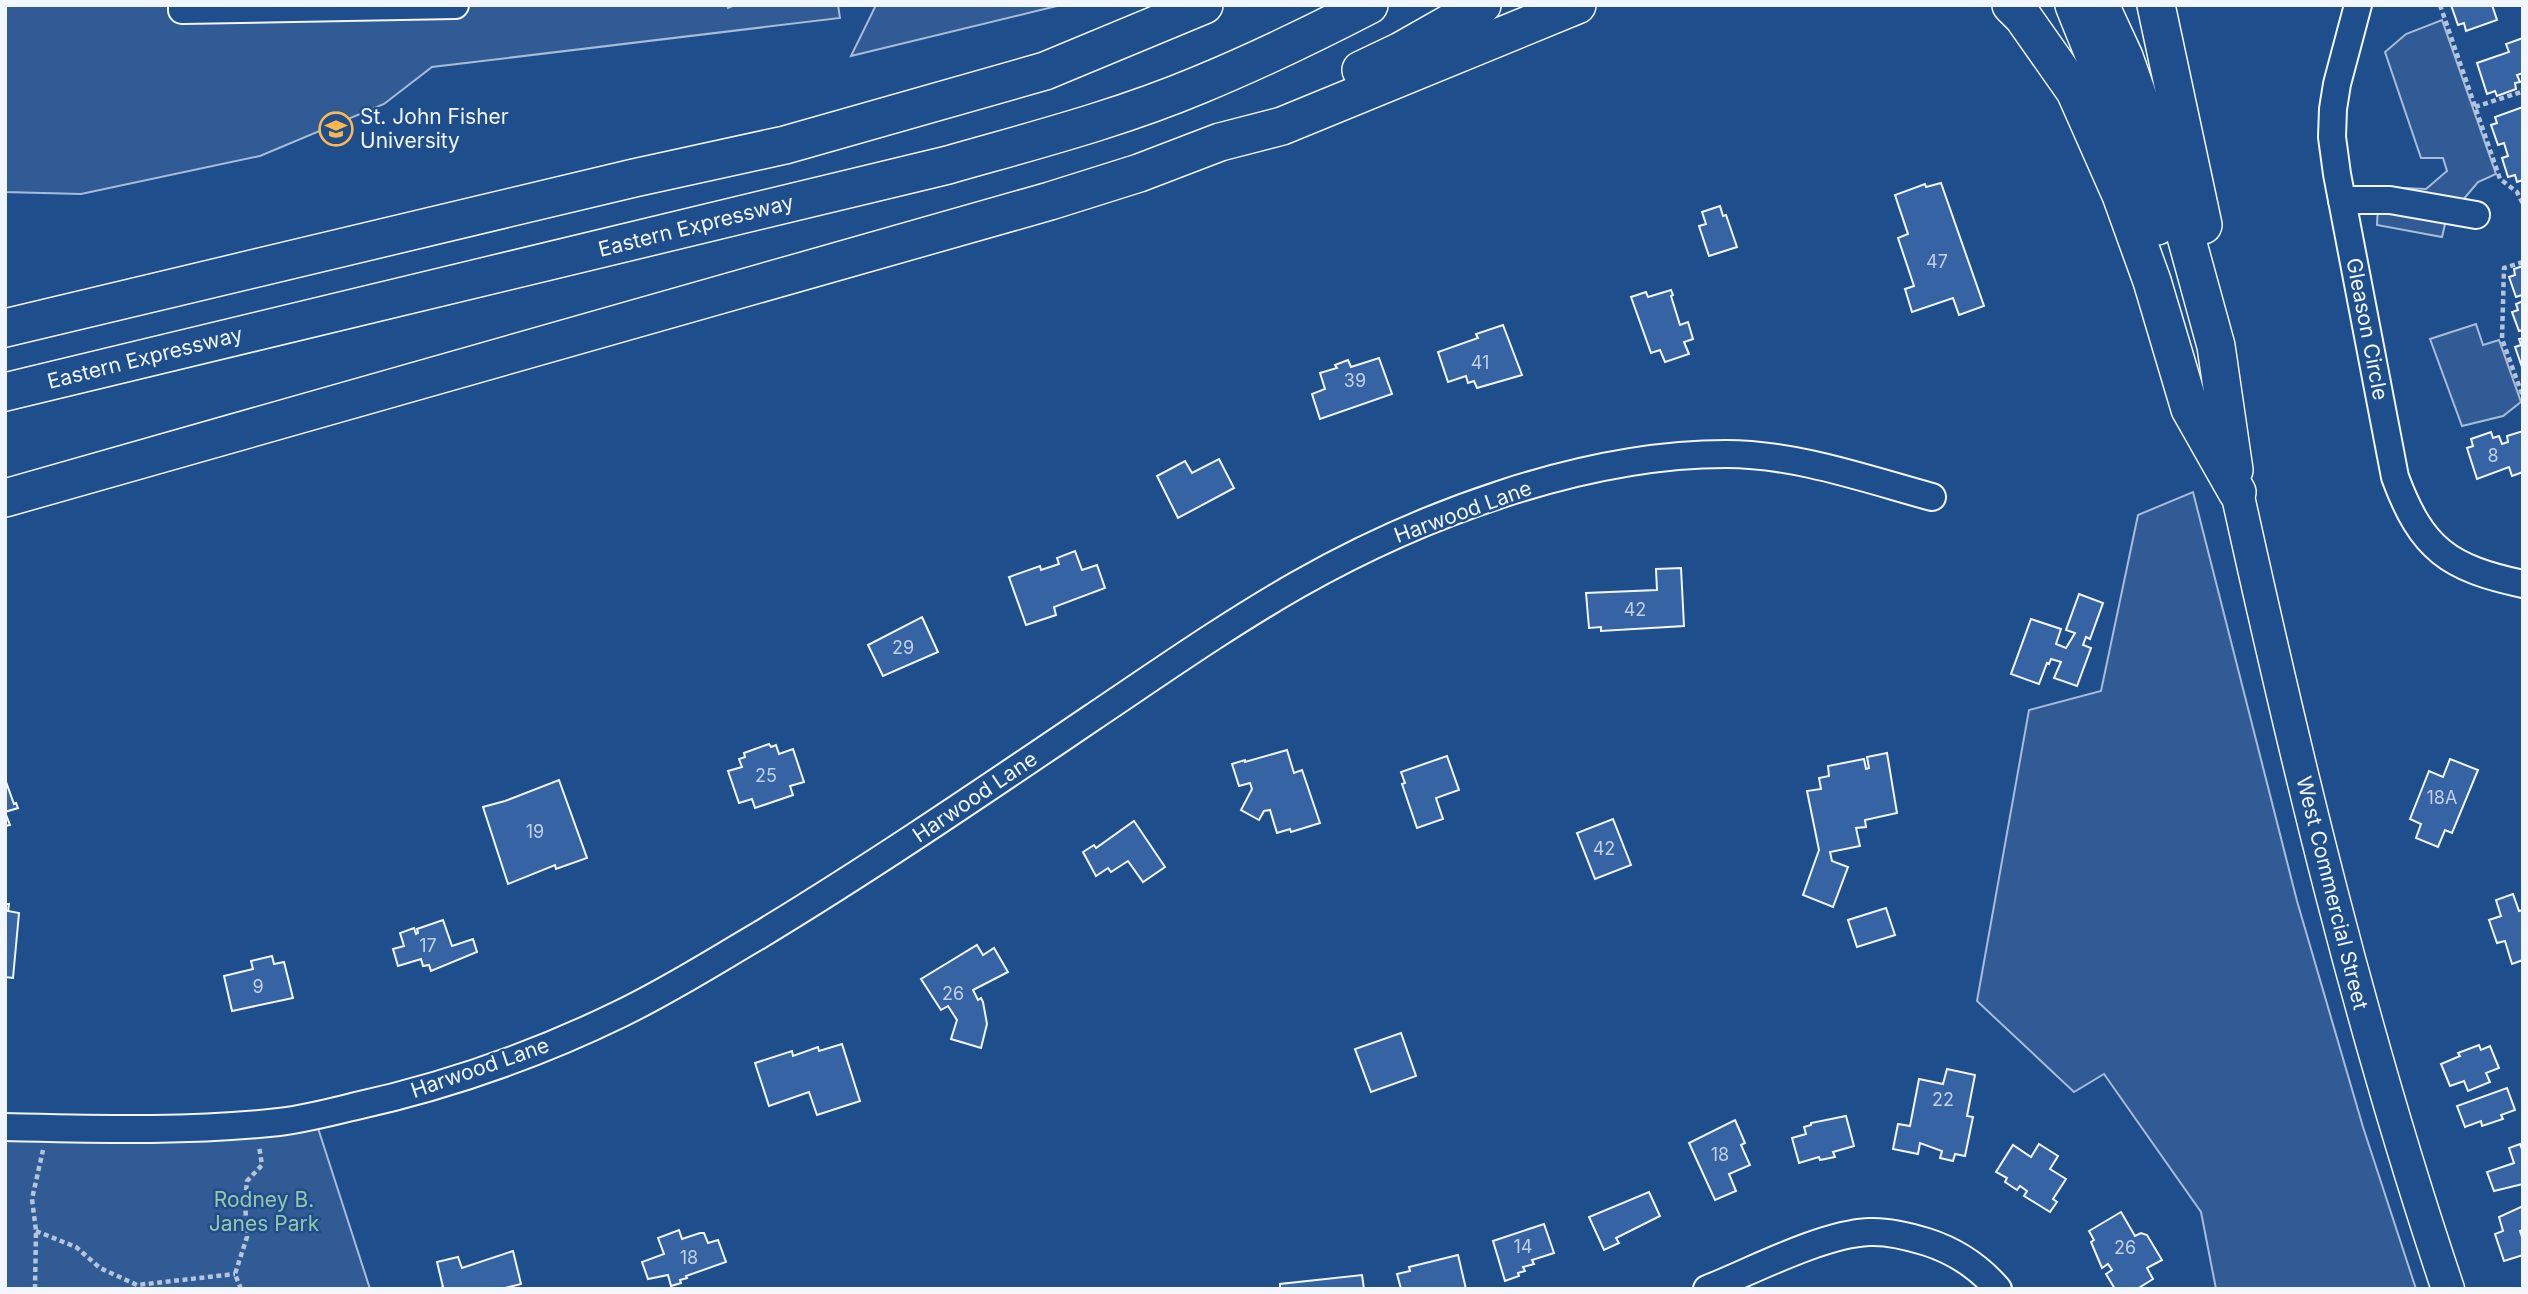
<svg xmlns="http://www.w3.org/2000/svg" width="2528" height="1294" viewBox="0 0 2528 1294" font-family="Inter,sans-serif">
<style>
.built{fill:#305b95;stroke:#a8bbd7;stroke-width:2}
.building{fill:#3563a3;stroke:#f2f6ff;stroke-width:2}
.lines{fill:none;stroke-linecap:round;stroke-linejoin:round}
.minor-casing{stroke:#f2f6ff;stroke-width:30}
.major-casing{stroke:#f2f6ff;stroke-width:35}
.highway-casing{stroke:#f2f6ff;stroke-width:40}
.path{stroke:#b3c4dc;stroke-width:4.5;stroke-dasharray:5 3.5;stroke-linecap:butt}
.minor{stroke:#1f4e8c;stroke-width:26}
.major{stroke:#1f4e8c;stroke-width:32}
.highway{stroke:#1f4e8c;stroke-width:37}
.labels{text-anchor:middle;stroke-width:5;stroke-linejoin:round;paint-order:stroke}
.number-label{font-size:18px;fill:#c3d1e8}
.poi-label{font-size:21px;fill:#f2f6ff;stroke:#1f4e8c;text-anchor:start}
.street-label{font-size:21px;fill:#f2f6ff;stroke:#1f4e8c}
.park-label{font-size:21px;fill:#97c8a6;stroke:#1f4e8c}
</style>
<rect width="100%" height="100%" fill="#1f4e8c"/>
<g class="built">
<polygon points="5,5 727,5 728,8 735,5 838,5 840,18 432,67 384,104 260,156 81,194 5,192"/>
<polygon points="876,5 1061,5 851,56"/>
<polygon points="2442,20 2496,174 2478,182 2446,220 2442,237 2377,225 2379,187 2426,189 2447,171 2443,158 2421,158 2385,52 2406,34"/>
<polygon points="2476,324 2483,345 2499,340 2521,402 2503,416 2462,426 2430,339"/>
<polygon points="2193,492 2297,901 2363,1127 2416,1289 2216,1289 2201,1212 2104,1074 2074,1092 1977,1001 2029,710 2101,691 2138,515"/>
<polygon points="317,1125 370,1289 5,1289 5,1137"/>
</g>
<g class="building">
<polygon points="2451,5 2492,5 2497,20 2466,31 2464,23 2458,25"/>
<polygon points="2523,38 2523,73 2517,75 2520,82 2515,83 2516,89 2497,96 2495,91 2487,94 2477,63 2509,52 2506,44"/>
<polygon points="2523,107 2523,180 2517,182 2515,175 2508,177 2502,158 2508,156 2504,143 2498,145 2491,125 2497,123 2495,117"/>
<polygon points="1941,183 1984,306 1959,315 1953,298 1912,312 1905,289 1914,286 1898,238 1908,234 1895,195 1925,184 1926,187"/>
<polygon points="1720,206 1723,216 1726,215 1737,247 1709,256 1699,226 1706,224 1702,212"/>
<polygon points="2523,266 2523,297 2522,295 2516,297 2509,277 2515,275 2514,269"/>
<polygon points="1671,290 1673,295 1671,296 1680,325 1688,322 1693,339 1684,342 1689,354 1665,362 1660,350 1651,353 1631,297 1646,292 1648,297"/>
<polygon points="2523,301 2523,330 2519,331 2512,312 2518,310 2516,304"/>
<polygon points="1503,325 1522,375 1477,388 1474,381 1468,383 1466,376 1448,382 1438,352 1478,338 1476,334"/>
<polygon points="2523,338 2523,367 2522,367 2515,347 2521,345 2519,339"/>
<polygon points="1379,358 1392,394 1320,419 1312,394 1325,389 1320,373 1337,368 1335,365 1348,360 1351,367"/>
<polygon points="2523,431 2523,472 2512,476 2509,467 2477,479 2467,448 2473,446 2471,439 2491,432 2493,438 2499,436 2502,444 2508,442 2507,436"/>
<polygon points="1219,459 1234,488 1178,518 1157,476 1185,461 1192,473"/>
<polygon points="1075,551 1082,570 1097,565 1105,588 1054,607 1056,615 1026,625 1009,577 1040,566 1041,570 1059,564 1057,558"/>
<polygon points="1681,568 1684,626 1601,631 1601,627 1589,628 1586,593 1657,590 1656,569"/>
<polygon points="2079,594 2103,603 2090,639 2086,637 2083,645 2091,648 2077,686 2054,678 2061,662 2051,659 2049,664 2047,663 2039,684 2011,674 2031,619 2061,629 2056,644 2066,648 2075,633 2066,630"/>
<polygon points="922,617 938,652 883,676 868,645"/>
<polygon points="769,744 771,747 776,745 779,754 793,749 804,782 790,786 793,795 755,808 752,799 739,803 728,771 742,767 739,759 745,757 744,753"/>
<polygon points="1287,750 1294,773 1302,770 1320,823 1291,832 1290,829 1277,833 1270,810 1264,811 1259,820 1241,810 1252,789 1250,783 1239,786 1232,764 1245,760 1245,762"/>
<polygon points="1887,753 1897,813 1865,820 1866,827 1856,828 1860,846 1830,852 1832,861 1848,867 1833,907 1803,895 1819,850 1807,791 1821,789 1819,778 1829,776 1828,766 1864,759 1866,769 1869,768 1867,757"/>
<polygon points="1447,756 1459,790 1436,798 1443,819 1417,828 1402,784 1405,783 1401,772"/>
<polygon points="2450,759 2478,770 2452,833 2445,830 2438,847 2416,838 2421,824 2410,819 2429,771 2443,777"/>
<polygon points="5,779 14,804 16,803 18,808 5,812 10,825 5,826"/>
<polygon points="559,780 587,858 556,869 555,865 508,884 483,807 505,801"/>
<polygon points="1613,819 1631,865 1595,879 1577,833"/>
<polygon points="1134,821 1165,867 1143,882 1128,861 1111,872 1108,868 1096,876 1083,852 1094,845 1096,848"/>
<polygon points="2513,894 2519,911 2523,910 2523,960 2512,964 2505,941 2497,943 2489,920 2501,916 2496,900"/>
<polygon points="5,904 9,904 8,911 19,913 13,978 5,977"/>
<polygon points="1886,908 1895,935 1857,947 1848,920"/>
<polygon points="443,920 452,946 473,939 477,952 431,971 429,965 423,966 421,959 398,966 393,949 404,946 400,933 414,928 416,934 418,933 417,929"/>
<polygon points="977,945 983,955 994,948 1008,972 973,990 978,1000 981,998 983,1002 987,1024 981,1048 951,1039 957,1020 948,1006 941,1010 921,979"/>
<polygon points="272,956 274,964 284,962 293,998 232,1011 224,976 253,969 251,961"/>
<polygon points="1401,1033 1416,1076 1371,1092 1355,1049"/>
<polygon points="842,1044 860,1101 817,1115 809,1092 769,1106 755,1063 792,1051 793,1056 818,1047 819,1051"/>
<polygon points="2479,1045 2481,1050 2490,1046 2499,1068 2486,1073 2490,1082 2468,1091 2464,1081 2450,1086 2441,1064 2460,1056 2458,1053"/>
<polygon points="1947,1069 1975,1075 1967,1116 1973,1117 1965,1156 1955,1154 1953,1161 1940,1158 1942,1151 1920,1143 1918,1154 1893,1149 1898,1124 1910,1126 1919,1079 1943,1084"/>
<polygon points="2507,1088 2515,1110 2501,1115 2503,1119 2482,1126 2481,1121 2465,1127 2457,1106"/>
<polygon points="1846,1116 1854,1146 1833,1152 1835,1157 1820,1160 1819,1157 1799,1163 1792,1138 1806,1134 1804,1127 1811,1125 1811,1123"/>
<polygon points="1735,1120 1745,1143 1741,1145 1750,1165 1729,1174 1736,1191 1715,1200 1689,1143"/>
<polygon points="2039,1144 2058,1156 2050,1169 2066,1179 2053,1199 2057,1202 2050,1212 2024,1196 2027,1191 2020,1186 2017,1190 2005,1182 2007,1178 1996,1172 2013,1145 2031,1157"/>
<polygon points="2520,1144 2523,1152 2523,1184 2494,1191 2487,1172 2514,1163 2509,1148"/>
<polygon points="1649,1192 1660,1216 1616,1238 1619,1243 1604,1250 1589,1217"/>
<polygon points="2523,1206 2523,1230 2520,1231 2523,1240 2523,1255 2504,1261 2495,1234 2503,1231 2499,1217"/>
<polygon points="2121,1212 2135,1236 2141,1233 2147,1235 2162,1260 2147,1268 2153,1279 2137,1289 2115,1289 2106,1274 2112,1270 2108,1264 2102,1268 2091,1242 2094,1240 2089,1231"/>
<polygon points="1544,1224 1554,1253 1532,1260 1534,1264 1523,1267 1525,1271 1518,1273 1519,1276 1505,1281 1493,1241"/>
<polygon points="679,1230 682,1239 700,1233 704,1233 708,1243 718,1240 726,1262 686,1276 687,1278 680,1280 681,1283 671,1286 668,1275 648,1279 642,1262 664,1254 658,1238"/>
<polygon points="513,1251 521,1284 501,1289 438,1289 443,1287 437,1262 458,1257 462,1268"/>
<polygon points="1458,1255 1466,1289 1401,1289 1397,1274 1410,1271 1409,1267"/>
<polygon points="1362,1275 1364,1289 1280,1289 1280,1284"/>
</g>
<g class="lines">
<defs>
<g id="minor">
<polyline points="182,5 182,10 455,5"/>
<path d="M 2358,5 L 2337,84 L 2333,109 L 2332,137 L 2337,174 L 2395,477 C 2422,550 2449,568 2523,584"/>
<polyline points="2342,200 2390,200 2476,215"/>
<path d="M 5,1127 C 96,1129 189,1132 279,1122 C 304,1119 328,1113 352,1107 C 443,1087 536,1055 620,1014 C 668,991 712,963 758,936 C 872,867 982,792 1093,717 C 1160,672 1227,625 1297,585 C 1420,515 1583,454 1726,454 C 1796,454 1866,479 1932,497"/>
<path d="M 1707,1289 C 1752,1271 1822,1234 1869,1232 C 1889,1231 1908,1236 1927,1242 C 1955,1251 1979,1267 1998,1289"/>
</g>
<path id="major" d="M 2237,492 C 2296,760 2360,1028 2448,1289"/>
<g id="highway">
<polyline points="2011,5 2023,17 2075,91 2121,195 2152,281 2190,409 2237,492"/>
<polyline points="2074,5 2138,164 2157,226"/>
<polyline points="2100,5 2124,57 2182,222 2216,346 2234,470"/>
<polyline points="2156,5 2203,225"/>
<polyline points="1361,70 1401,51 1482,5"/>
<polyline points="5,328 634,178 785,145 1045,71 1204,5"/>
<path d="M 5,392 L 948,165 C 1032,141 1118,119 1199,85 C 1257,61 1313,34 1369,5"/>
<polyline points="5,498 1050,201 1139,173 1220,142 1282,126 1577,5"/>
</g>
</defs>
<use href="#minor" class="minor-casing"/>
<use href="#major" class="major-casing"/>
<use href="#highway" class="highway-casing"/>
<g class="path">
<polyline points="2440,5 2500,179 2517,192 2523,204"/>
<polyline points="2475,107 2521,92 2523,89"/>
<polyline points="2523,262 2504,268 2502,339 2523,397"/>
<polyline points="36,1231 76,1247 100,1268 137,1285 235,1274"/>
<polyline points="35,1289 36,1231 32,1199 43,1150"/>
<polyline points="241,1289 235,1274 247,1237 245,1202 247,1181 262,1165 259,1146"/>
</g>
<use href="#minor" class="minor"/>
<use href="#major" class="major"/>
<use href="#highway" class="highway"/>
</g>
<defs>
<symbol id="university-ring" viewBox="-11 -11 22 22"><circle r="9.5" fill="#1f4e8c" stroke="#ffb74d" stroke-width="1.5"/><path d="M0-5L7-2L0 1L-7-2ZM-4 1L0 2.5L4 1V4Q0 6-4 4Z" fill="#ffb74d"/></symbol>
</defs>
<g fill-rule="evenodd">
<use href="#university-ring" x="317" y="110" width="38" height="38"/>
</g>
<g class="labels">
<g class="number-label">
<text x="1937" y="268">47</text>
<text x="1480" y="369">41</text>
<text x="1355" y="387">39</text>
<text x="2493" y="462">8</text>
<text x="1635" y="616">42</text>
<text x="903" y="654">29</text>
<text x="766" y="782">25</text>
<text x="2442" y="804">18A</text>
<text x="535" y="838">19</text>
<text x="1604" y="855">42</text>
<text x="428" y="952">17</text>
<text x="258" y="993">9</text>
<text x="953" y="1000">26</text>
<text x="1943" y="1106">22</text>
<text x="1720" y="1161">18</text>
<text x="1523" y="1253">14</text>
<text x="2125" y="1254">26</text>
<text x="689" y="1264">18</text>
</g>
<g class="poi-label">
<text x="360" y="124">St. John Fisher<tspan x="360" dy="24">University</tspan></text>
</g>
<g class="street-label">
<text transform="translate(696 226) rotate(-14)" y="7">Eastern Expressway</text>
<text transform="translate(2367 329) rotate(79)" y="7">Gleason Circle</text>
<text transform="translate(145 358) rotate(-14)" y="7">Eastern Expressway</text>
<text transform="translate(1463 512) rotate(-20)" y="7">Harwood Lane</text>
<text transform="translate(975 797) rotate(-34)" y="7">Harwood Lane</text>
<text transform="translate(2332 893) rotate(76)" y="7">West Commercial Street</text>
<text transform="translate(480 1068) rotate(-19)" y="7">Harwood Lane</text>
</g>
<g class="park-label">
<text x="264" y="1207">Rodney B.<tspan x="264" dy="24">Janes Park</tspan></text>
</g>
</g>
<rect width="2528" height="1294" fill="none" stroke="#f2f6ff" stroke-width="14"/>
</svg>
